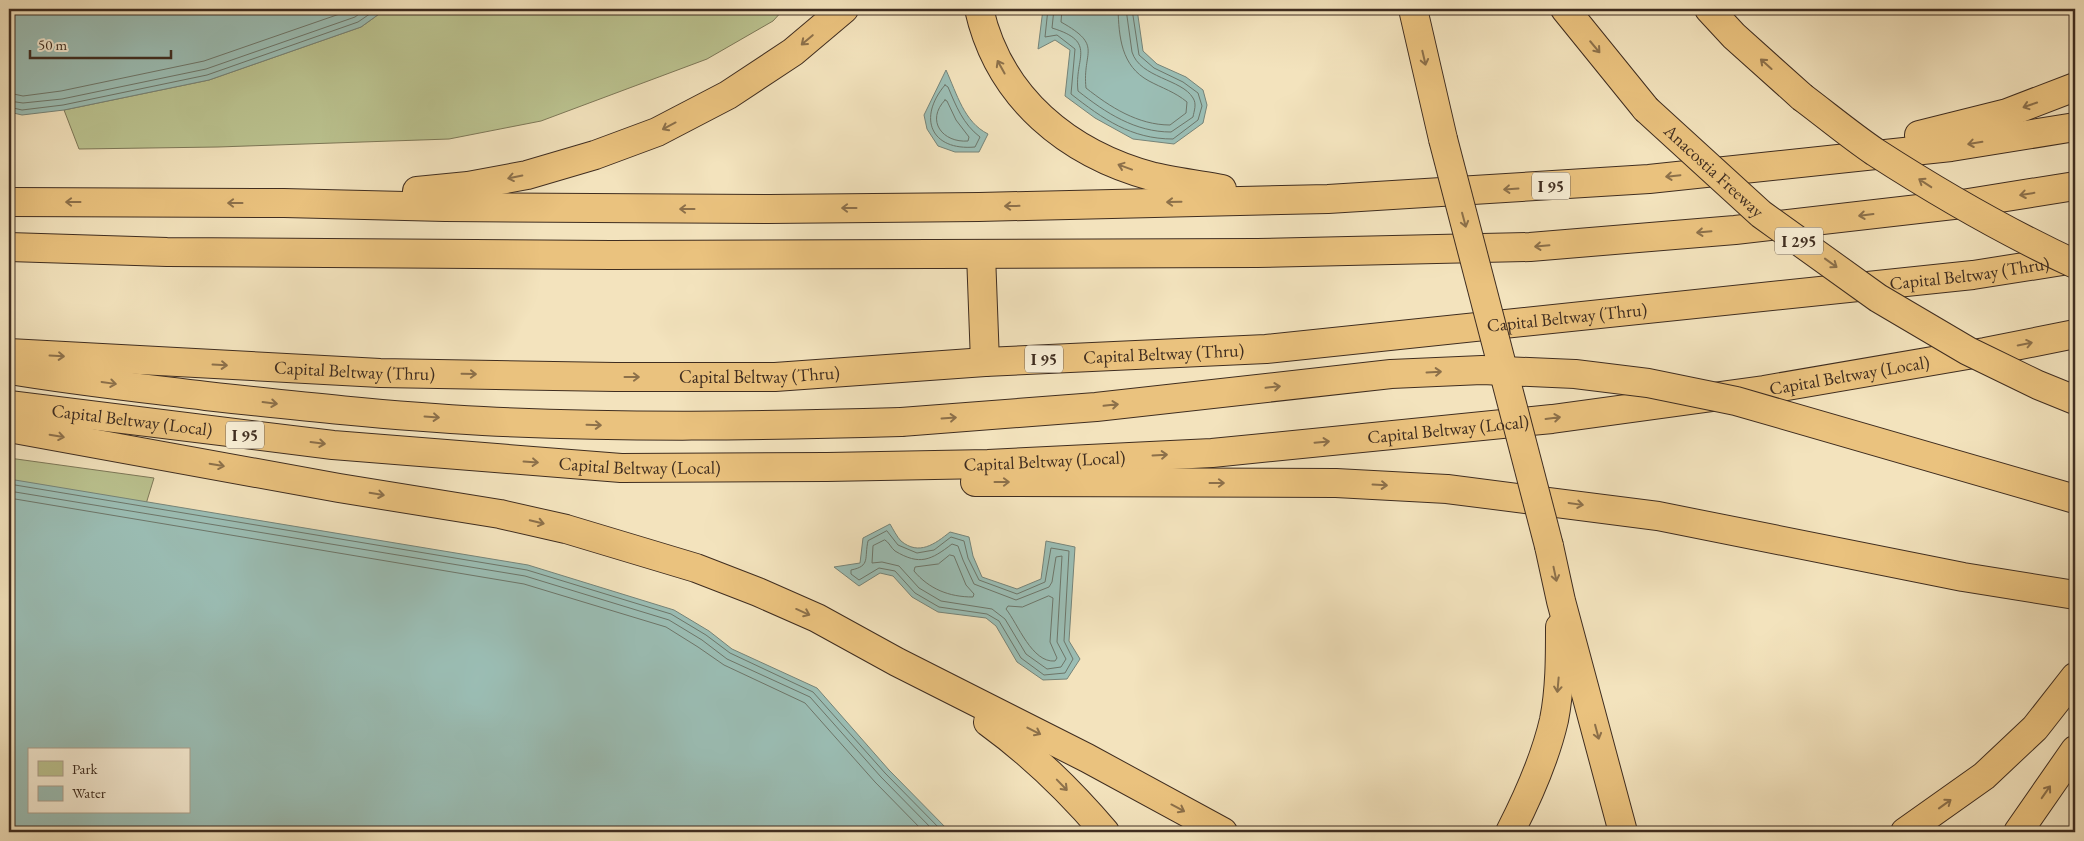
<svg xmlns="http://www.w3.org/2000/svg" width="2084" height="841" viewBox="0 0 2084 841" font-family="'EB Garamond',serif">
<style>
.green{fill:#bbc390;stroke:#7d7858}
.water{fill:#9bbeb5;stroke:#768479;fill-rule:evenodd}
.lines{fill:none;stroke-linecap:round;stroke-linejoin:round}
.shore{stroke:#6d766a;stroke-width:1}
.highway-casing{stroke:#3f2d20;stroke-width:30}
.highway{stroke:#eac27e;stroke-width:28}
.highway-bridge-casing{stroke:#3f2d20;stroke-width:30;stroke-linecap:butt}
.highway-bridge{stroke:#eac27e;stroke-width:28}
.oneway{stroke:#8c704a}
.labels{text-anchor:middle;stroke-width:4.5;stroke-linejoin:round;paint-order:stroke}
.shield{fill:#f7edd4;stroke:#766756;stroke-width:1}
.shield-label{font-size:16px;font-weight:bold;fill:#3f2d20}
.street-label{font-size:18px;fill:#3f2d20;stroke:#f7edd4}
</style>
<rect width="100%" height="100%" fill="#f3e3bd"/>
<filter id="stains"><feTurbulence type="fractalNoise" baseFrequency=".004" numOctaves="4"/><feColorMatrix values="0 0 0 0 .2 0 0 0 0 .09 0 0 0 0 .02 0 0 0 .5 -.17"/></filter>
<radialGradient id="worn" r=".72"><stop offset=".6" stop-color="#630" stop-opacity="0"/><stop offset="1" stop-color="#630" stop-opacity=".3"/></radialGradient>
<g class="green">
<polygon points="386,9 784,9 773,21 707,59 541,121 449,139 218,147 79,149 64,110 209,80 361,27"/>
<polygon points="9,458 154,478 142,517 9,613"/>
</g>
<g class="water">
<polygon points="9,9 386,9 361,27 209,80 64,110 22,115 9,112"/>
<polygon points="1043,9 1137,9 1143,51 1157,64 1186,77 1203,90 1207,105 1203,123 1174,144 1133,139 1095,118 1065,96 1070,50 1055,40 1038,49"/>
<path d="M 946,70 C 957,94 964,122 988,134 L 979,152 L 955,152 L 938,146 L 927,129 L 924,115 Z"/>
<path d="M 9,479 L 528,565 L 674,610 L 709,631 L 732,649 L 817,688 L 889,770 L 950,832 L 9,832 ZM 29,750 L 189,750 L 189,812 L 29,812 Z"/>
<path d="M 890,524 C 893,529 897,537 901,541 C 919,556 935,544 950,532 L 969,537 L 973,556 L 982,577 L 1017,589 L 1041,579 L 1046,541 L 1075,547 L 1069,641 L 1080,659 L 1067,679 L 1043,680 L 1017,662 L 996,626 L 986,618 L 938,612 L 912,597 L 893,576 L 880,573 L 859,586 L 834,567 L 860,563 L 863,538 Z"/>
</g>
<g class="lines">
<g class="shore">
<path d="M 1048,9 L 1045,37 L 1057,35 L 1075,49 L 1071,94 C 1103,119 1131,139 1173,139 L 1198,120 L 1202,106 L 1198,93 L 1183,82 L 1154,68 L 1139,55 L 1132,9"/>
<path d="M 1054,9 L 1052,28 C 1098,42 1074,58 1078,91 C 1106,113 1135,132 1171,132 L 1193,117 C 1194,111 1197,104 1193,98 C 1182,79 1140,78 1132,52 L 1126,9"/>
<path d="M 1062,9 L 1061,22 C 1104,46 1082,51 1086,88 C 1110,107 1138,125 1170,125 L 1186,113 L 1187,102 C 1175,92 1162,88 1149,81 C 1121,66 1119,37 1118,9"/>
<path d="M 945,85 L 948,87 C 956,106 963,124 980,137 L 975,147 C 931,151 917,118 945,85 Z"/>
<polyline points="9,93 23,96 61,91 204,61 354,9"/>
<path d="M 945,100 L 947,101 L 956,120 L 969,137 L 968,141 C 943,143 925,121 945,100 Z"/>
<polyline points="9,101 23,103 62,99 206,69 355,17 366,9"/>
<polyline points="9,107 22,110 63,105 207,75 358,22 377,9"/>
<polyline points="9,484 527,570 671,614 706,635 730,653 813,692 885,773 943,832"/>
<polyline points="9,491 525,576 669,620 702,640 727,659 810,697 881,777 935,832"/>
<polyline points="9,498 524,584 666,627 698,647 724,665 805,703 875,782 924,832"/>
<path d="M 887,531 L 898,545 L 917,553 L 934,550 L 951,537 L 964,541 L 968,558 L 979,580 L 1017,594 L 1045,582 L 1051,548 L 1069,551 L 1064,641 L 1073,659 L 1065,673 L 1044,675 L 1021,658 L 999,621 L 987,614 L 939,607 L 915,593 L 895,571 L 879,568 L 859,580 L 851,574 L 851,570 C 871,566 864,558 868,541 Z"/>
<path d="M 885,540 C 889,542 891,548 895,551 C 920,566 931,560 952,544 L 958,546 L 963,560 L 974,584 L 1016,600 L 1049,587 L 1052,582 L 1056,557 L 1062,556 L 1057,642 L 1066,659 L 1061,667 L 1047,669 L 1026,654 L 1005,619 L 992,609 L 941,601 L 919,588 L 899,566 L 882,562 L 872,563 L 873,546 Z"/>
<path d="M 950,555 L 954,556 L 966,585 L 974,594 L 973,597 C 949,597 929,589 914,571 L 915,567 L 938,564 Z"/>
<path d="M 1049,596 L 1053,598 L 1050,642 L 1057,658 L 1055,661 C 1032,663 1018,624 1006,609 L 1008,606 L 1022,607 Z"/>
</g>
<defs>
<g id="highway">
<path d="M 979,9 C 999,98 1068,154 1154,177 C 1176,182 1199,185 1222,189"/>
<polyline points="1413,9 1443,139"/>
<polyline points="1565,9 1646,109"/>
<polyline points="1709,9 1734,36 1802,97"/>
<polyline points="1919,135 2007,113 2075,87"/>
<polyline points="417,191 468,186 527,175 595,155 657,132 728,95 793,52 844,9"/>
<polyline points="9,202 284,203 445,207 769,209 979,207 1328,199 1649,179 1951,147 2075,127"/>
<polyline points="9,247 167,252 611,255 1257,253 1530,247 1735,230 1962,204 2075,186"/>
<polyline points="981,254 985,362"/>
<path id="s1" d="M 9,353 L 380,373 L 615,377 L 775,377 L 985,362 L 1266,349 L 1973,275 L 2075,259"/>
<path d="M 10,370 C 75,381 141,388 206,396 C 298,406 390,416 483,421 C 622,428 761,426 901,422"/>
<path id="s2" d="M 9,405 L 333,445 L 621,468 L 827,467 L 988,464 L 1212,453 L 1552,419 L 1764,390 L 1985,352 L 2075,334"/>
<polyline points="9,428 339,488 500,514 566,529 696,568 758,592 817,618 897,662 1087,758 1223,832"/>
<polyline points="975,482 1336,483 1447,489 1658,516 1963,577 2075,595"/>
<polyline points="1549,546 1561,601 1623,832"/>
<path d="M 988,722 C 1032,754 1070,791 1105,832"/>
<path d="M 1510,832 C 1528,797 1545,759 1554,720 C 1560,690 1560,658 1560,627"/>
<polyline points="1905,832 1984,776 2035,728 2075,677"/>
<polyline points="2018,832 2075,750"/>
</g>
</defs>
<use href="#highway" class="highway-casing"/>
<use href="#highway" class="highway"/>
<defs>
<g id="highway-bridge">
<path d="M 1802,97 C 1826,115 1850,135 1875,152 C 1940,194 2006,232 2075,264"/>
<path id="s3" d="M 1646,109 L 1761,214 L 1878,298 L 1968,351 L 2038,385 L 2075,400"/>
<polyline points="1443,139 1549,546"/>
<polyline points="901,422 1096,407 1391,374 1482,370 1575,374 1648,383 1736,401 2075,499"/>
</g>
</defs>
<use href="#highway-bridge" class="highway-bridge-casing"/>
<use href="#highway-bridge" class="highway-bridge"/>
</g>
<defs><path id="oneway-shaft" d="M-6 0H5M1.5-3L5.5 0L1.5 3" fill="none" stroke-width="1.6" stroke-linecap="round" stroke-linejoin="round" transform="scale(1.25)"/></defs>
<g class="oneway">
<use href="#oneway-shaft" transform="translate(807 40) rotate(140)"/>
<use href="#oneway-shaft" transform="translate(1595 47) rotate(50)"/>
<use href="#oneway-shaft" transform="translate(1424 58) rotate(77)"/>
<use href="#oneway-shaft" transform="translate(1766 64) rotate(-138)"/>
<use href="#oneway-shaft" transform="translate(1001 67) rotate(-119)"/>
<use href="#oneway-shaft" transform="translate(2030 105) rotate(161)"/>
<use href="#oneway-shaft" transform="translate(669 126) rotate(152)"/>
<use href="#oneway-shaft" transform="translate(1975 143) rotate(171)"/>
<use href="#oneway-shaft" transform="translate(1125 167) rotate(-160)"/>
<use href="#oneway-shaft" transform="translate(1673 176) rotate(174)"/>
<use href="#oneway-shaft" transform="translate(515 177) rotate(169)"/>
<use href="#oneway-shaft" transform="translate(1925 183) rotate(-147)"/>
<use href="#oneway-shaft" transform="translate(1511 189) rotate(176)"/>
<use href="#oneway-shaft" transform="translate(2027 194) rotate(171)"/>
<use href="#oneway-shaft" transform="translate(73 202) rotate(-180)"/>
<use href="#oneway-shaft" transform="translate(1174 202) rotate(179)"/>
<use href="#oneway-shaft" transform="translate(235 203) rotate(-180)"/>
<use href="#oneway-shaft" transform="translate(1012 206) rotate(179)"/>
<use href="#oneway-shaft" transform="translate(849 208) rotate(180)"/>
<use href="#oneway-shaft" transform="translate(687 209) rotate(-180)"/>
<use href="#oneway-shaft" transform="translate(1866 215) rotate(173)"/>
<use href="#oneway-shaft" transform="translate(1464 220) rotate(75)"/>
<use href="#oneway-shaft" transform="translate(1704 232) rotate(175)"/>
<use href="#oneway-shaft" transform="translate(1542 246) rotate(175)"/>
<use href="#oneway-shaft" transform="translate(1831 263) rotate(36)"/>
<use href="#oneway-shaft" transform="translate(2025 344) rotate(-11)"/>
<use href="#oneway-shaft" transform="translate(57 356) rotate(3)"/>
<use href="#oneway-shaft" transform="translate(220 365) rotate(3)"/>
<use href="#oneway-shaft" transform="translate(1434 372) rotate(-3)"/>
<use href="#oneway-shaft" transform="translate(469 374) rotate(1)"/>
<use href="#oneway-shaft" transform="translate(632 377)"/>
<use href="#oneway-shaft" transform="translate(109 383) rotate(8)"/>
<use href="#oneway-shaft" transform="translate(1273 387) rotate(-6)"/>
<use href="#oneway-shaft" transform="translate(270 403) rotate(7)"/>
<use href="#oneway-shaft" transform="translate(1111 405) rotate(-6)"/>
<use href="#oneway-shaft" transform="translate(432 417) rotate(4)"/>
<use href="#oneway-shaft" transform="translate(949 418) rotate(-4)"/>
<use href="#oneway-shaft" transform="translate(1553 418) rotate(-7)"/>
<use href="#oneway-shaft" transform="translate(594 425) rotate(2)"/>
<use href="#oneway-shaft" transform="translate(57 436) rotate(10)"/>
<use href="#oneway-shaft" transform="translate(1322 442) rotate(-5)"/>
<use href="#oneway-shaft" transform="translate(318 443) rotate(7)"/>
<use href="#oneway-shaft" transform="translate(1160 455) rotate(-3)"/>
<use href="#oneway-shaft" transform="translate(531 462) rotate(4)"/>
<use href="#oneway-shaft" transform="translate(217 465) rotate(10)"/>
<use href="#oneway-shaft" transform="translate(1002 482)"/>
<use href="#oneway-shaft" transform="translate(1217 483)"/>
<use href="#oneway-shaft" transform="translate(1380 485) rotate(3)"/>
<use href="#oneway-shaft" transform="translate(377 494) rotate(9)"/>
<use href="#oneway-shaft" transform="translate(1576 504) rotate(8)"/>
<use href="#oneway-shaft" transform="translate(537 522) rotate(13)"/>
<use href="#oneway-shaft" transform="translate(1555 574) rotate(78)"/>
<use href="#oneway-shaft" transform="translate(803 612) rotate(24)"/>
<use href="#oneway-shaft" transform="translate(1558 685) rotate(95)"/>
<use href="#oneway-shaft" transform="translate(1034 731) rotate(27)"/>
<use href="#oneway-shaft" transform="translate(1597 732) rotate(75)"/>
<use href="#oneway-shaft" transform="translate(1062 785) rotate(46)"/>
<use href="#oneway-shaft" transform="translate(2046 792) rotate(-55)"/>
<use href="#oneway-shaft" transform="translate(1945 804) rotate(-36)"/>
<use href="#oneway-shaft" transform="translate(1178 808) rotate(28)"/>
</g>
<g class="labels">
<g class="shield">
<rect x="1532" y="172.5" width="38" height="27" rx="4"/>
<rect x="1775" y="227.5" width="48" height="27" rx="4"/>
<rect x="1025" y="345.5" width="38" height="27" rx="4"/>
<rect x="226" y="421.5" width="38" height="27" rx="4"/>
</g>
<g class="shield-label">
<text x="1551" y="192">I 95</text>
<text x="1799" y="247">I 295</text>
<text x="1044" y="365">I 95</text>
<text x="245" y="441">I 95</text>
</g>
<g class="street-label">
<text dy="6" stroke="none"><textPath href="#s3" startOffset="92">Anacostia Freeway</textPath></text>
<text dy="6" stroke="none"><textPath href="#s1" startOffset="1966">Capital Beltway (Thru)</textPath></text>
<text dy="6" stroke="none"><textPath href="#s1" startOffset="1561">Capital Beltway (Thru)</textPath></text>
<text dy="6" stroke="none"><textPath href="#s1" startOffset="1156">Capital Beltway (Thru)</textPath></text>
<text dy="6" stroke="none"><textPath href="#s1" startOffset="346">Capital Beltway (Thru)</textPath></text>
<text dy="6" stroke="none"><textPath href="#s1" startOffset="751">Capital Beltway (Thru)</textPath></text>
<text dy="6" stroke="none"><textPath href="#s2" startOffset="1849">Capital Beltway (Local)</textPath></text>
<text dy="6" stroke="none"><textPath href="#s2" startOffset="124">Capital Beltway (Local)</textPath></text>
<text dy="6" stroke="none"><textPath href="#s2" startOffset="1444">Capital Beltway (Local)</textPath></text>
<text dy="6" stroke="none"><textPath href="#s2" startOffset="1039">Capital Beltway (Local)</textPath></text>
<text dy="6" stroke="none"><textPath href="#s2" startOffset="634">Capital Beltway (Local)</textPath></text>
</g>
</g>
<rect width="2084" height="841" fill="none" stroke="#f3e3bd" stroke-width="30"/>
<rect x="10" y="10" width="2064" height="821" fill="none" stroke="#3f2d20" stroke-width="2.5"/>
<rect x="15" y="15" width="2054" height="811" fill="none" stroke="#3f2d20"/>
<rect x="28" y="748" width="162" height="65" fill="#f7edd4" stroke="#ada08c"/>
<rect x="38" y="761" width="25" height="15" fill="#bbc390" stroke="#ada08c"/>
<text x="72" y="774" font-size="15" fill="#3f2d20">Park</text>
<rect x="38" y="786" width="25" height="15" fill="#9bbeb5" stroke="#ada08c"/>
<text x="72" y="798" font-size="15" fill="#3f2d20">Water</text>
<path d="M30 50v8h141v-8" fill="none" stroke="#3f2d20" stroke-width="2.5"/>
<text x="38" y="50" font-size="15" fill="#3f2d20" stroke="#f7edd4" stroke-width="4" paint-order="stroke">50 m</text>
<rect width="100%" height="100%" filter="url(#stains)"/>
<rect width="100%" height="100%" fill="url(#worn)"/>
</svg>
